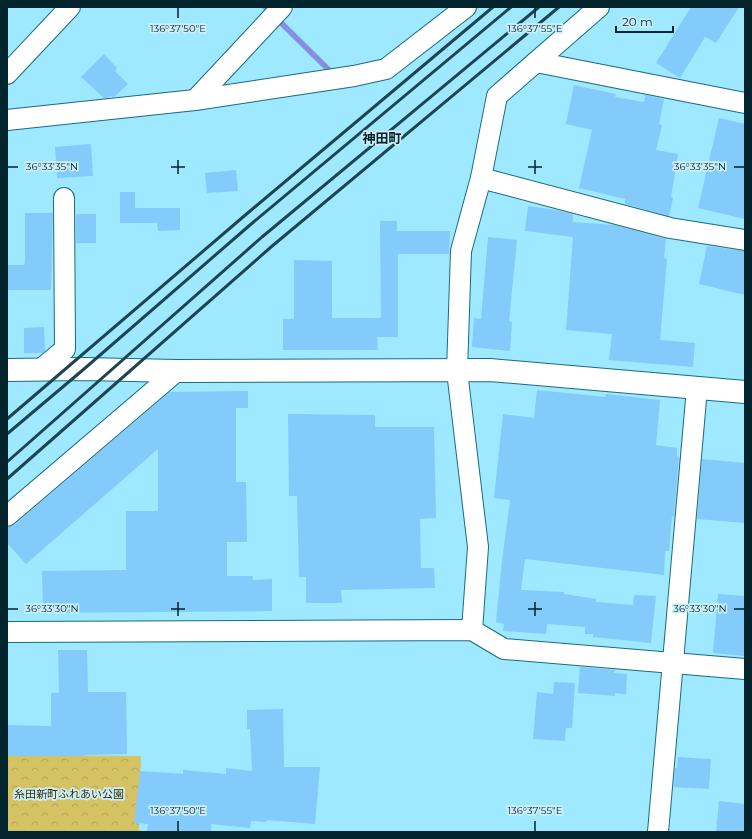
<svg xmlns="http://www.w3.org/2000/svg" width="752" height="839" viewBox="0 0 752 839" font-family="Montserrat,'Noto Sans JP',sans-serif">
<style>
.park{fill:url(#park-crowns)}
.lines{fill:none;stroke-linecap:round;stroke-linejoin:round}
.stream{stroke:#868ee2;stroke-width:5.5}
.building{fill:#82cbfb}
.minor-casing{stroke:#196b7e;stroke-width:22}
.tertiary-casing{stroke:#196b7e;stroke-width:24}
.minor{stroke:#fff;stroke-width:20}
.tertiary{stroke:#fff;stroke-width:22}
.rail{stroke:#1d444f;stroke-width:3}
.ticks{fill:none;stroke:#04242d;stroke-width:1.5}
.labels{text-anchor:middle;stroke-width:3.5;stroke-linejoin:round;paint-order:stroke}
.park-label{font-size:11px;fill:#342b00;stroke:#ccf0fb}
.quarter-label{font-size:13px;font-weight:bold;fill:#04242d;stroke:#ccf0fb}
.ticks-label{font-size:10px;text-anchor:middle;fill:#04242d;stroke:#ccf0fb;stroke-width:3.5;stroke-linejoin:round;paint-order:stroke}
</style>
<defs>
<pattern id="park-crowns" width="20" height="18" patternUnits="userSpaceOnUse"><rect width="20" height="18" fill="#d5c263"/><path d="M2 6a3 3 0 1 1 6 0M12 15a3 3 0 1 1 6 0" fill="none" stroke="#b5a756"/></pattern>
</defs>
<rect width="100%" height="100%" fill="#9ee9ff"/>
<polygon class="park" points="7,755 141,756 139,832 7,832"/>
<g class="lines">
<polyline class="stream" points="265,7 333,74"/>
</g>
<g class="building">
<polygon points="691,7 739,7 716,43 705,37 680,78 656,63"/>
<polygon points="104,54 117,68 115,71 128,84 114,97 110,96 108,98 104,98 81,77"/>
<polygon points="574,85 616,94 615,97 644,102 645,95 664,99 659,124 662,125 656,150 678,154 671,197 673,198 669,216 625,204 625,199 579,188 592,130 566,124"/>
<polygon points="719,118 745,124 745,219 698,208"/>
<polygon points="91,144 93,176 57,178 55,147"/>
<polygon points="236,170 238,191 207,193 205,173"/>
<polygon points="120,192 135,192 135,208 180,208 180,230 158,231 157,223 120,223"/>
<polygon points="528,206 556,210 573,214 573,222 615,225 666,239 664,258 667,259 660,340 695,343 693,367 609,360 612,334 566,330 573,237 525,231"/>
<polygon points="25,213 53,213 51,290 7,290 7,265 24,265 25,262"/>
<rect x="76" y="214" width="20" height="29"/>
<polygon points="380,221 397,221 397,231 450,231 449,254 398,254 398,337 377,337 378,350 283,350 283,319 294,319 294,260 332,261 332,318 381,318"/>
<polygon points="488,237 517,240 509,321 512,322 510,351 472,347 474,318 481,319"/>
<polygon points="707,246 745,251 745,295 699,284"/>
<polygon points="44,327 45,351 42,353 24,353 24,328"/>
<polygon points="537,390 605,397 606,394 660,400 656,445 677,448 677,456 679,457 674,517 672,516 669,551 665,551 664,575 525,559 521,590 564,592 564,594 596,599 596,602 633,605 634,595 656,596 651,643 593,637 593,634 585,634 585,627 547,624 546,634 503,631 504,624 496,622 502,561 510,500 494,498 503,414 534,418"/>
<polygon points="248,391 248,408 236,408 236,482 246,482 247,542 227,542 227,576 253,576 253,580 272,579 272,611 43,613 42,571 126,570 126,511 158,511 158,449 26,564 7,543 7,527 14,525 170,392"/>
<polygon points="288,414 375,415 375,427 434,427 436,518 420,519 421,568 434,568 435,588 341,590 342,603 306,603 306,577 299,577 297,496 289,496"/>
<polygon points="702,459 745,463 745,523 697,519"/>
<polygon points="718,594 745,596 745,656 713,653"/>
<polygon points="58,650 87,650 88,692 126,692 127,754 84,755 84,756 7,756 7,725 51,726 51,693 59,693"/>
<polygon points="580,667 615,670 614,673 627,674 626,694 615,693 615,696 578,693"/>
<polygon points="554,682 575,683 572,728 566,728 565,741 533,739 537,692 553,694"/>
<polygon points="283,709 284,767 320,767 315,824 267,820 266,822 251,821 250,828 211,824 211,832 147,832 148,824 134,823 140,771 183,774 183,770 226,774 226,768 252,771 250,729 247,729 247,710"/>
<polygon points="678,757 711,759 709,789 674,787 675,768 677,768"/>
<polygon points="719,801 745,804 745,832 716,832"/>
</g>
<g class="lines">
<defs>
<g id="minor">
<polyline points="536,62 745,103"/>
<polyline points="7,74 70,7"/>
<polyline points="195,100 282,7"/>
<polyline points="7,120 195,100 354,76 386,69 466,7"/>
<polyline points="481,178 670,228 745,240"/>
<polyline points="40,370 65,349 64,198"/>
<polyline points="7,516 177,371"/>
<polyline points="472,630 478,547 457,371 461,251 481,178 497,96 599,7"/>
<polyline points="7,632 472,630 504,649 745,669"/>
<polyline points="658,832 697,388"/>
</g>
<polyline id="tertiary" points="7,370 84,369 177,371 490,370 745,392"/>
</defs>
<use href="#minor" class="minor-casing"/>
<use href="#tertiary" class="tertiary-casing"/>
<use href="#minor" class="minor"/>
<use href="#tertiary" class="tertiary"/>
<g class="rail">
<polyline points="7,419 243,217 493,7"/>
<polyline points="7,434 84,369 250,225 511,7"/>
<polyline points="7,462 262,237 539,7"/>
<polyline points="7,479 271,247 559,7"/>
</g>
</g>
<path class="ticks" d="M 178,8 L 178,18M 535,8 L 535,18M 178,160 L 178,174M 535,160 L 535,174M 8,167 L 18,167M 171,167 L 185,167M 528,167 L 542,167M 734,167 L 744,167M 178,602 L 178,616M 535,602 L 535,616M 8,609 L 18,609M 171,609 L 185,609M 528,609 L 542,609M 734,609 L 744,609M 178,821 L 178,831M 535,821 L 535,831"/>
<g class="labels">
<g class="park-label">
<text x="69" y="798">糸田新町ふれあい公園</text>
</g>
<g class="quarter-label">
<text x="382" y="143">神田町</text>
</g>
</g>
<g class="ticks-label">
<text x="178" y="32">136°37'50"E</text>
<text x="535" y="32">136°37'55"E</text>
<text x="52" y="170">36°33'35"N</text>
<text x="700" y="170">36°33'35"N</text>
<text x="52" y="612">36°33'30"N</text>
<text x="700" y="612">36°33'30"N</text>
<text x="178" y="814">136°37'50"E</text>
<text x="535" y="814">136°37'55"E</text>
</g>
<rect width="752" height="839" fill="none" stroke="#04242d" stroke-width="16"/>
<path d="M616 26v6h57v-6" fill="none" stroke="#04242d" stroke-width="2"/>
<text x="622" y="26" font-size="12" fill="#04242d" stroke="#ccf0fb" stroke-width="3" paint-order="stroke">20 m</text>
</svg>
